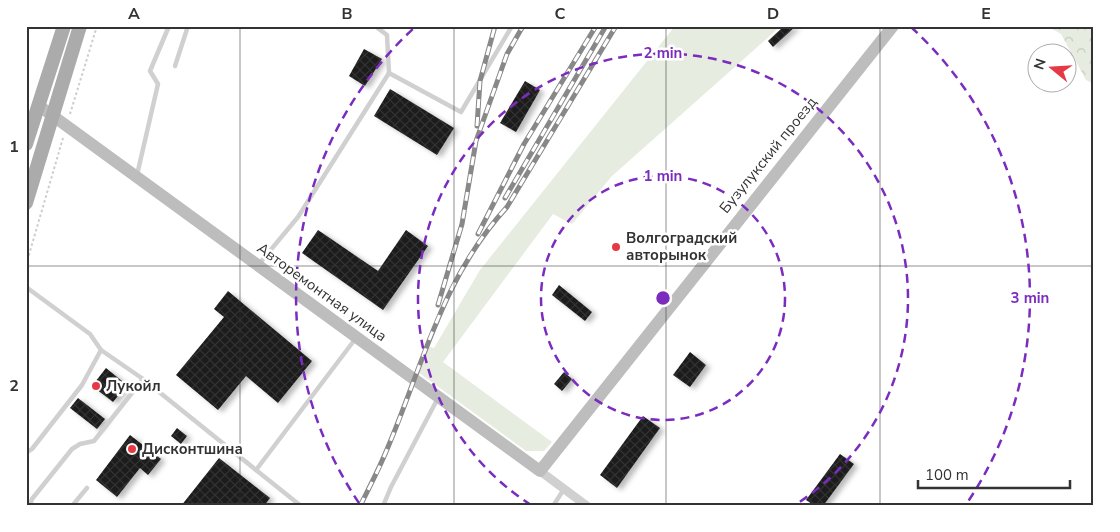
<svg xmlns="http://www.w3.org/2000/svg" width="1120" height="532" viewBox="0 0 1120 532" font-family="'Nunito Sans',sans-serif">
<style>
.grass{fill:#e6ecdf}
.forest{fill:url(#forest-crowns)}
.building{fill:url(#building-cross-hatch);filter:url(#shadow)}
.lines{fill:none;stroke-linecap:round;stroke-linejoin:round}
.path{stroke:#cdcdcd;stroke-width:2;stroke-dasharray:2.5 2.5;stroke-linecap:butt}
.lane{stroke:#d0d0d0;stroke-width:4.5}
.street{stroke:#d0d0d0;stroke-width:9}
.secondary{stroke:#bdbdbd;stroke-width:12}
.primary{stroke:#ababab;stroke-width:14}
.rail-casing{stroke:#888;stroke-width:5}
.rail{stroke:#fff;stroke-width:3;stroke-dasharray:9;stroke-linecap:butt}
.grid{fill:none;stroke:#333;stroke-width:1;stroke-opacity:0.55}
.ring{fill:none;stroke:#7b2cbf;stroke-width:2.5;stroke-dasharray:9 6}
.poi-dot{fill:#e63946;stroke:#fff;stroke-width:2}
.labels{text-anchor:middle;stroke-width:5;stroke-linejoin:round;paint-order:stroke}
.street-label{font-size:15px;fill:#333;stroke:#fff}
.poi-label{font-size:15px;font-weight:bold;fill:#333;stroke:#fff;text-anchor:start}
.centre{fill:#7b2cbf;stroke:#fff;stroke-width:2.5}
.ring-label{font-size:15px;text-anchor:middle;font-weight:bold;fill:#7b2cbf;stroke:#fff;stroke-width:5;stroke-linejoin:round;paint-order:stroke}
.neatline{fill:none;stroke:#333;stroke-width:2}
.grid-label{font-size:16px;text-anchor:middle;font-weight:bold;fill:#333}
</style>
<defs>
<pattern id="forest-crowns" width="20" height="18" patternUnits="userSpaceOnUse" patternTransform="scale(1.25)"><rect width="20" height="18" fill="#e6ecdf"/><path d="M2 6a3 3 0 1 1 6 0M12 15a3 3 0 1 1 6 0" fill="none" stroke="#c6cbc0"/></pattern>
<pattern id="building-cross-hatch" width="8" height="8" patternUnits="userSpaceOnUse" patternTransform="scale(1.25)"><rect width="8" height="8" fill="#1a1a1a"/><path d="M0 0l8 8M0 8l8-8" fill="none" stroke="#333"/></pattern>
<filter id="shadow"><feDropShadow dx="4.5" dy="2.5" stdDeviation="2.5" flood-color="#0004"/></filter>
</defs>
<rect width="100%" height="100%" fill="#fff"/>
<polygon class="grass" points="675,26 781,26 612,176 572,224 553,214 443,362 552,442 544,451 526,451 418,372 427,346 434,348 480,270"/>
<polygon class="forest" points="1030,26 1094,26 1094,84 1086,80 1061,34 1049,27"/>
<g class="building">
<polygon points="784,26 796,26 773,47 768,41"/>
<polygon points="364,49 382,59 365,86 349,76"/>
<polygon points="525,81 540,90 516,132 500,123"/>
<polygon points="390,89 454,128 437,155 374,116"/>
<polygon points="318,230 378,271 406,230 428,246 383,310 302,253"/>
<polygon points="559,285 592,312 585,321 552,295"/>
<polygon points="228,291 312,361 278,403 246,376 218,410 176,375 224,317 214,309"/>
<polygon points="690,352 706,365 690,387 673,375"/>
<polygon points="106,368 127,385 113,402 92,386"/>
<polygon points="564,372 572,379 562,391 554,384"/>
<polygon points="78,398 105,419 97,429 70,408"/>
<polygon points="643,416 660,428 617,488 600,475"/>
<polygon points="177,428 187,436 181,444 171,436"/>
<polygon points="130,435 161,459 148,475 140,468 117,497 96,480"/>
<polygon points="840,454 854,464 823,506 815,506 806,500"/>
<polygon points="219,458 270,498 264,506 181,506"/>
</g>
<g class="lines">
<g class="path">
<polyline points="70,114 97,26"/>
<polyline points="26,265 63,138"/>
</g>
<g class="lane">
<polyline points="375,26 387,35 389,73"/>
<polyline points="175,66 188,26"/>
<polyline points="137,175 158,84 150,71 169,26"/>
<polyline points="259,264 298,217 389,73 461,112 512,26"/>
<polyline points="26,287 90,334 101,350 82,385 32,449 26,453"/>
<polyline points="101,350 143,379 256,470 356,338"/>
<polyline points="256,470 301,506"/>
<polyline points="30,506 32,499 72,449 80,444 94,441 143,379"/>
<polyline points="72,506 87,488"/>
<polyline points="383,506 391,487 438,398"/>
<polyline points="553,506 564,489"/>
</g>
<polyline class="street" points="540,471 587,506"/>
<polyline class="secondary" points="38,105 540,471 893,26"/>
<g class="primary">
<polyline points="26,144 64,26"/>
<polyline points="26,203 80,26"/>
</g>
<defs>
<g id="rail">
<polyline points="477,126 480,81 495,26"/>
<polyline points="505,198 606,26"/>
<polyline points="478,234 524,144 596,26"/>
<polyline points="438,305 462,224 476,141 507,54 523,26"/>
<path d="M 360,506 C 370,486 380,467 388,447 C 424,362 442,278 507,207 L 616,26"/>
</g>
</defs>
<use href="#rail" class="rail-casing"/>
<use href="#rail" class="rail"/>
</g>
<path class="grid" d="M 240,26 L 240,506M 454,26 L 454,506M 666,26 L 666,506M 880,26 L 880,506M 26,266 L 1094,266"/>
<g class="ring">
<circle cx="663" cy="298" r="122"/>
<path d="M531 505A245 245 0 1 1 795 505"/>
<path d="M359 503A367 367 0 0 1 415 27M911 27A367 367 0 0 1 967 503"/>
</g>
<g class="poi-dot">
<circle cx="616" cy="247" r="5"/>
<circle cx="96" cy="386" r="5"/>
<circle cx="132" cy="449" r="5"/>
</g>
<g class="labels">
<g class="street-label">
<text transform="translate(768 155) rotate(-51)" y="5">Бузулукский проезд</text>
<text transform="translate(322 292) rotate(36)" y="5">Авторемонтная улица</text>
</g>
<g class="poi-label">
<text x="626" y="243">Волгоградский<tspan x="626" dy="17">авторынок</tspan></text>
<text x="106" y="391">Лукойл</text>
<text x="142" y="454">Дисконтшина</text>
</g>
</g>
<circle cx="663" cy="298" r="8" class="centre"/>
<g class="ring-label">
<text x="663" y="58">2 min</text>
<text x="663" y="181">1 min</text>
<text x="1030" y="303">3 min</text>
</g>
<rect width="1120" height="532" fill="none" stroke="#ffffff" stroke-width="55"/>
<g transform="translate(1052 68) rotate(288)"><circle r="24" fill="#ffffff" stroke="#adadad"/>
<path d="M0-4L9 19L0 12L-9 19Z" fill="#e63946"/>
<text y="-8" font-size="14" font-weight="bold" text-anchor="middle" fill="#333333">N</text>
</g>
<path d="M918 480v8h152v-8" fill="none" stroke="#333333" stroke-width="2.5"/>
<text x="925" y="480" font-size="15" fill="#333333" stroke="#ffffff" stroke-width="4" paint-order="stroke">100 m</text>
<rect x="28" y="28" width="1064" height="476" class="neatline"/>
<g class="grid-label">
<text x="134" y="19">A</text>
<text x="347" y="19">B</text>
<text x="560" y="19">C</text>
<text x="773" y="19">D</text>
<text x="986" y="19">E</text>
<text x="14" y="152">1</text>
<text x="14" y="391">2</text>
</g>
</svg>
